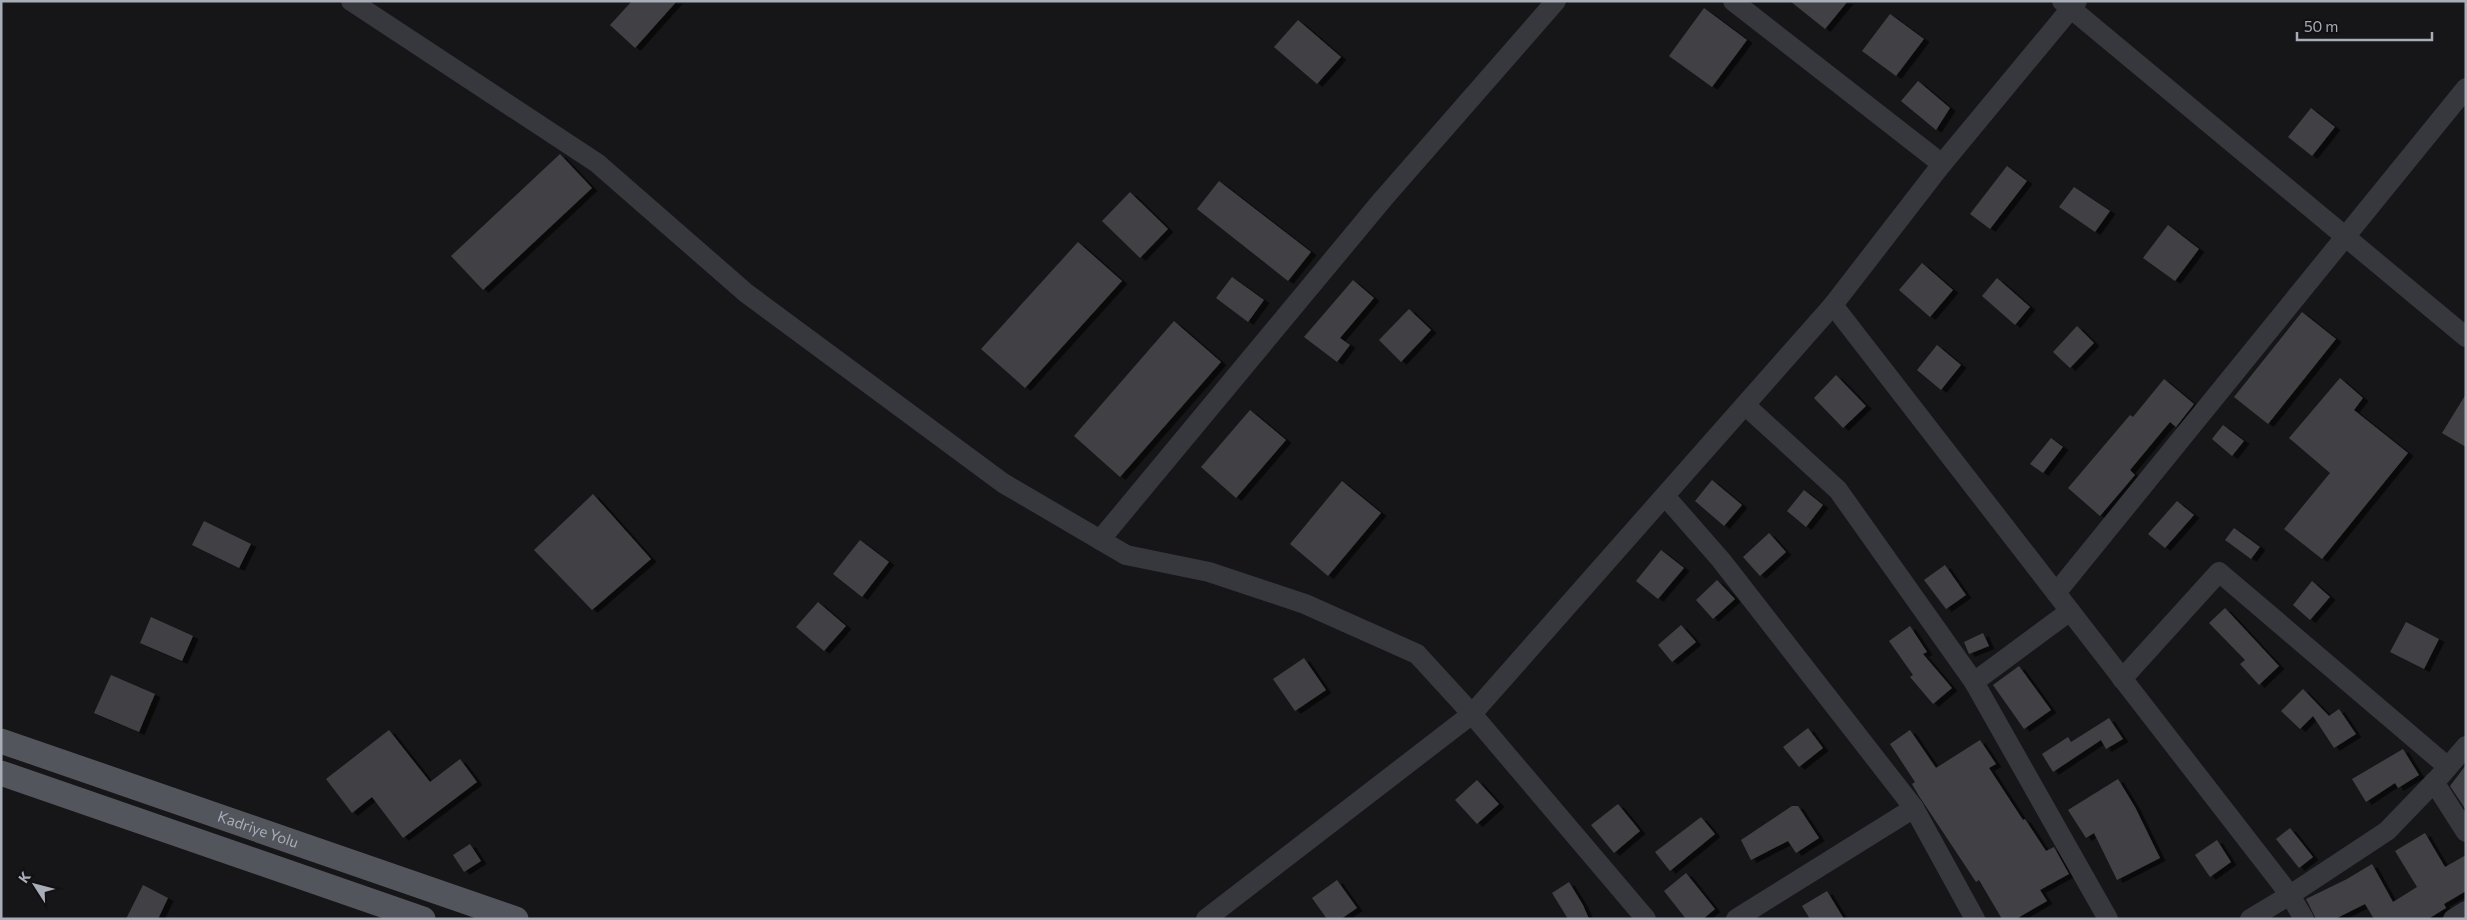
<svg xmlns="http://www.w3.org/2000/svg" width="2467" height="920" viewBox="0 0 2467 920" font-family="Commissioner,sans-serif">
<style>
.building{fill:#404145;filter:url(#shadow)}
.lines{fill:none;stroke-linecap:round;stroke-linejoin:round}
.minor{stroke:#37383d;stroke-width:20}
.major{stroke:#53555c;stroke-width:25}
.labels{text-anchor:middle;stroke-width:4;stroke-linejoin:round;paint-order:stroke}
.street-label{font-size:15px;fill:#a8adb8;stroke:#111113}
</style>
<defs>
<filter id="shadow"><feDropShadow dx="5.5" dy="3" stdDeviation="0" flood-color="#0009"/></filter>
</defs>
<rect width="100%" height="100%" fill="#161618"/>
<g class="building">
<polygon points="632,1 677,1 635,48 610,25"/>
<polygon points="1790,1 1848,1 1825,29"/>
<polygon points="1704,8 1747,40 1712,87 1669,56"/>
<polygon points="1890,14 1924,39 1896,76 1862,51"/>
<polygon points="1298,20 1341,57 1317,84 1274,47"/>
<polygon points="1918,81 1950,108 1936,130 1901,101"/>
<polygon points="2311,108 2335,127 2312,156 2288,137"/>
<polygon points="560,154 592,188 483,290 451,256"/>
<polygon points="2007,166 2027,181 1990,229 1970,214"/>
<polygon points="1219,181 1311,252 1288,281 1197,209"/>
<polygon points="2074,187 2110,211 2095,232 2059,207"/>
<polygon points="1130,192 1168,229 1140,258 1102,221"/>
<polygon points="2168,225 2199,249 2175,281 2143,258"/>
<polygon points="1078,242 1122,281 1025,388 981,349"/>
<polygon points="1922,263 1953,290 1930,317 1899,290"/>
<polygon points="1232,277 1264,300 1248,322 1216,298"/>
<polygon points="1997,278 2030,307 2015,325 1982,296"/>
<polygon points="1353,280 1374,298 1340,338 1350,345 1337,362 1304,337"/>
<polygon points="1409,309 1431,330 1401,362 1379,340"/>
<polygon points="2302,312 2336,339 2268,424 2234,397"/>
<polygon points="1174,321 1221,362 1120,477 1074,436"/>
<polygon points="2077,326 2094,343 2070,368 2053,352"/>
<polygon points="1937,345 1961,365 1941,390 1917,370"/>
<polygon points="1836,375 1866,406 1843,428 1814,398"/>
<polygon points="2340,378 2363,398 2354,410 2408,453 2322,559 2284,529 2330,473 2289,438"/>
<polygon points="2164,379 2194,404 2176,427 2170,422 2130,470 2135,475 2100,516 2068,488 2130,415 2133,417"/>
<polygon points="2466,394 2466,447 2442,433"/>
<polygon points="1250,410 1286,440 1236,498 1201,467"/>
<polygon points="2223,425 2244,441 2232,456 2212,439"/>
<polygon points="2051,438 2063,447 2043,473 2030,464"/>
<polygon points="1712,480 1742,505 1724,526 1695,501"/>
<polygon points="1342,481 1381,513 1328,576 1290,544"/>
<polygon points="1804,490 1823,505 1806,527 1787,511"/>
<polygon points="593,494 651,559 592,610 534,550"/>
<polygon points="2177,501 2194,515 2165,548 2148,534"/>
<polygon points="204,521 251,544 239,568 192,545"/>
<polygon points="2234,528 2260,547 2251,559 2225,540"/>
<polygon points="1769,533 1786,552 1760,576 1743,557"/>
<polygon points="860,540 889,562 862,597 833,574"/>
<polygon points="1661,550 1684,568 1658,599 1636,581"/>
<polygon points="1945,565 1966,595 1946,609 1924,580"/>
<polygon points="1717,580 1735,599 1713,619 1696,600"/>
<polygon points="2312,581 2330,597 2310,620 2293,605"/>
<polygon points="818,602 846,626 824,651 796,627"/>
<polygon points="2225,608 2279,666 2259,685 2240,664 2245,660 2209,623"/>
<polygon points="151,617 193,636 182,661 140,643"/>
<polygon points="2406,622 2439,639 2424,669 2390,652"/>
<polygon points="1681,625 1696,642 1672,662 1658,645"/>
<polygon points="1910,626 1927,652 1923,654 1952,688 1933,704 1910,677 1913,675 1889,641"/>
<polygon points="1983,633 1989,646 1969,654 1964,642"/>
<polygon points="1304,658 1326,690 1295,711 1273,679"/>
<polygon points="2019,666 2051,710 2024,729 1993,685"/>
<polygon points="111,675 155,694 139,732 94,713"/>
<polygon points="2303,689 2329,716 2339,709 2356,734 2334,748 2313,716 2300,729 2281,711"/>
<polygon points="2109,718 2123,739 2106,749 2101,740 2053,772 2042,754 2068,737 2071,742"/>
<polygon points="1808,728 1823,748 1799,767 1783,747"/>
<polygon points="389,730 430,782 460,759 477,782 403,838 372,797 352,813 326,779"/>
<polygon points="1910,730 1936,768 1980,740 1996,764 1989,768 2023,820 2025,819 2046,851 2054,847 2069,874 2040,890 2047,901 2016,919 2002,919 1979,880 1976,882 1919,796 1912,784 1915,782 1890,744"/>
<polygon points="2403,749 2419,775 2398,788 2395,783 2366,802 2352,779"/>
<polygon points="2466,765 2466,810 2450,786"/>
<polygon points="2118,779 2135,807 2160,858 2117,880 2094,833 2086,838 2068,810"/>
<polygon points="1477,780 1499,804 1477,824 1455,800"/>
<polygon points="1618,804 1640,831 1614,853 1591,825"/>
<polygon points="1792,806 1798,806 1819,838 1796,853 1788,841 1751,860 1741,840"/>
<polygon points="1701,817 1715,834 1670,871 1655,852"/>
<polygon points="2290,828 2313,857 2299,868 2276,839"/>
<polygon points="2425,833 2445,867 2466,855 2466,891 2444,904 2446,908 2428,919 2374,919 2365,904 2335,919 2316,919 2306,899 2347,879 2372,864 2393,902 2417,887 2395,851"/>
<polygon points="2217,840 2231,862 2210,877 2195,855"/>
<polygon points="470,844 481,861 464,872 453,855"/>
<polygon points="1686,873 1715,909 1703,919 1686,919 1664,891"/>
<polygon points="1337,880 1357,908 1341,919 1327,919 1312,898"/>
<polygon points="1569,882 1583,905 1589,919 1568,919 1552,893"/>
<polygon points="143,885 168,898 158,919 126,919"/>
<polygon points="1827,891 1844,919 1810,919 1802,906"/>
</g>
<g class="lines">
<g class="minor">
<polyline points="351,1 597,163 746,293 1003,483 1126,555 1209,572 1305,604 1417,654 1472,714 1646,919"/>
<polyline points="1733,1 1942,164"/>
<polyline points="2062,1 2466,337"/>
<polyline points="1833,305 2290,895 2304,919"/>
<polyline points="1745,405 1838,490 1974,682 2108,919"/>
<polyline points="1665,496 1721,560 1914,808 1975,919"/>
<polyline points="1100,540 1383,199 1556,1"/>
<polyline points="2056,593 2466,88"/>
<polyline points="2122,679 2219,572 2448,767"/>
<polyline points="1974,682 2070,611"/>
<polyline points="2434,782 2466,832"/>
<polyline points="1206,919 1472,714 1833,305 1942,164 2077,1"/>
<polyline points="1736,919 1914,808"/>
<polyline points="2250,919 2290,895 2387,831 2442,774 2466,746"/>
<polyline points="2453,919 2466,911"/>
</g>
<g class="major">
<path id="s1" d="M 1,741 L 516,919"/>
<polyline points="1,773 423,919"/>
</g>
</g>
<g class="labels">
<g class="street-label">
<text dy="5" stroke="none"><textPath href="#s1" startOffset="272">Kadriye Yolu</textPath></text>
</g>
</g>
<rect width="2467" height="920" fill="none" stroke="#a8adb8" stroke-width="5"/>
<g transform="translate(35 885) rotate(306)" stroke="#111113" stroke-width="4" paint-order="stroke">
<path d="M0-4L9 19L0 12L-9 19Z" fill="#a8adb8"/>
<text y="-8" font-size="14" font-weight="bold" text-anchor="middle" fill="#a8adb8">K</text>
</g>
<path d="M2297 32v8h135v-8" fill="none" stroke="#a8adb8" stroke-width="2.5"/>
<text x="2304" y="32" font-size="15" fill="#a8adb8" stroke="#111113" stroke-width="4" paint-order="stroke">50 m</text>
</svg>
